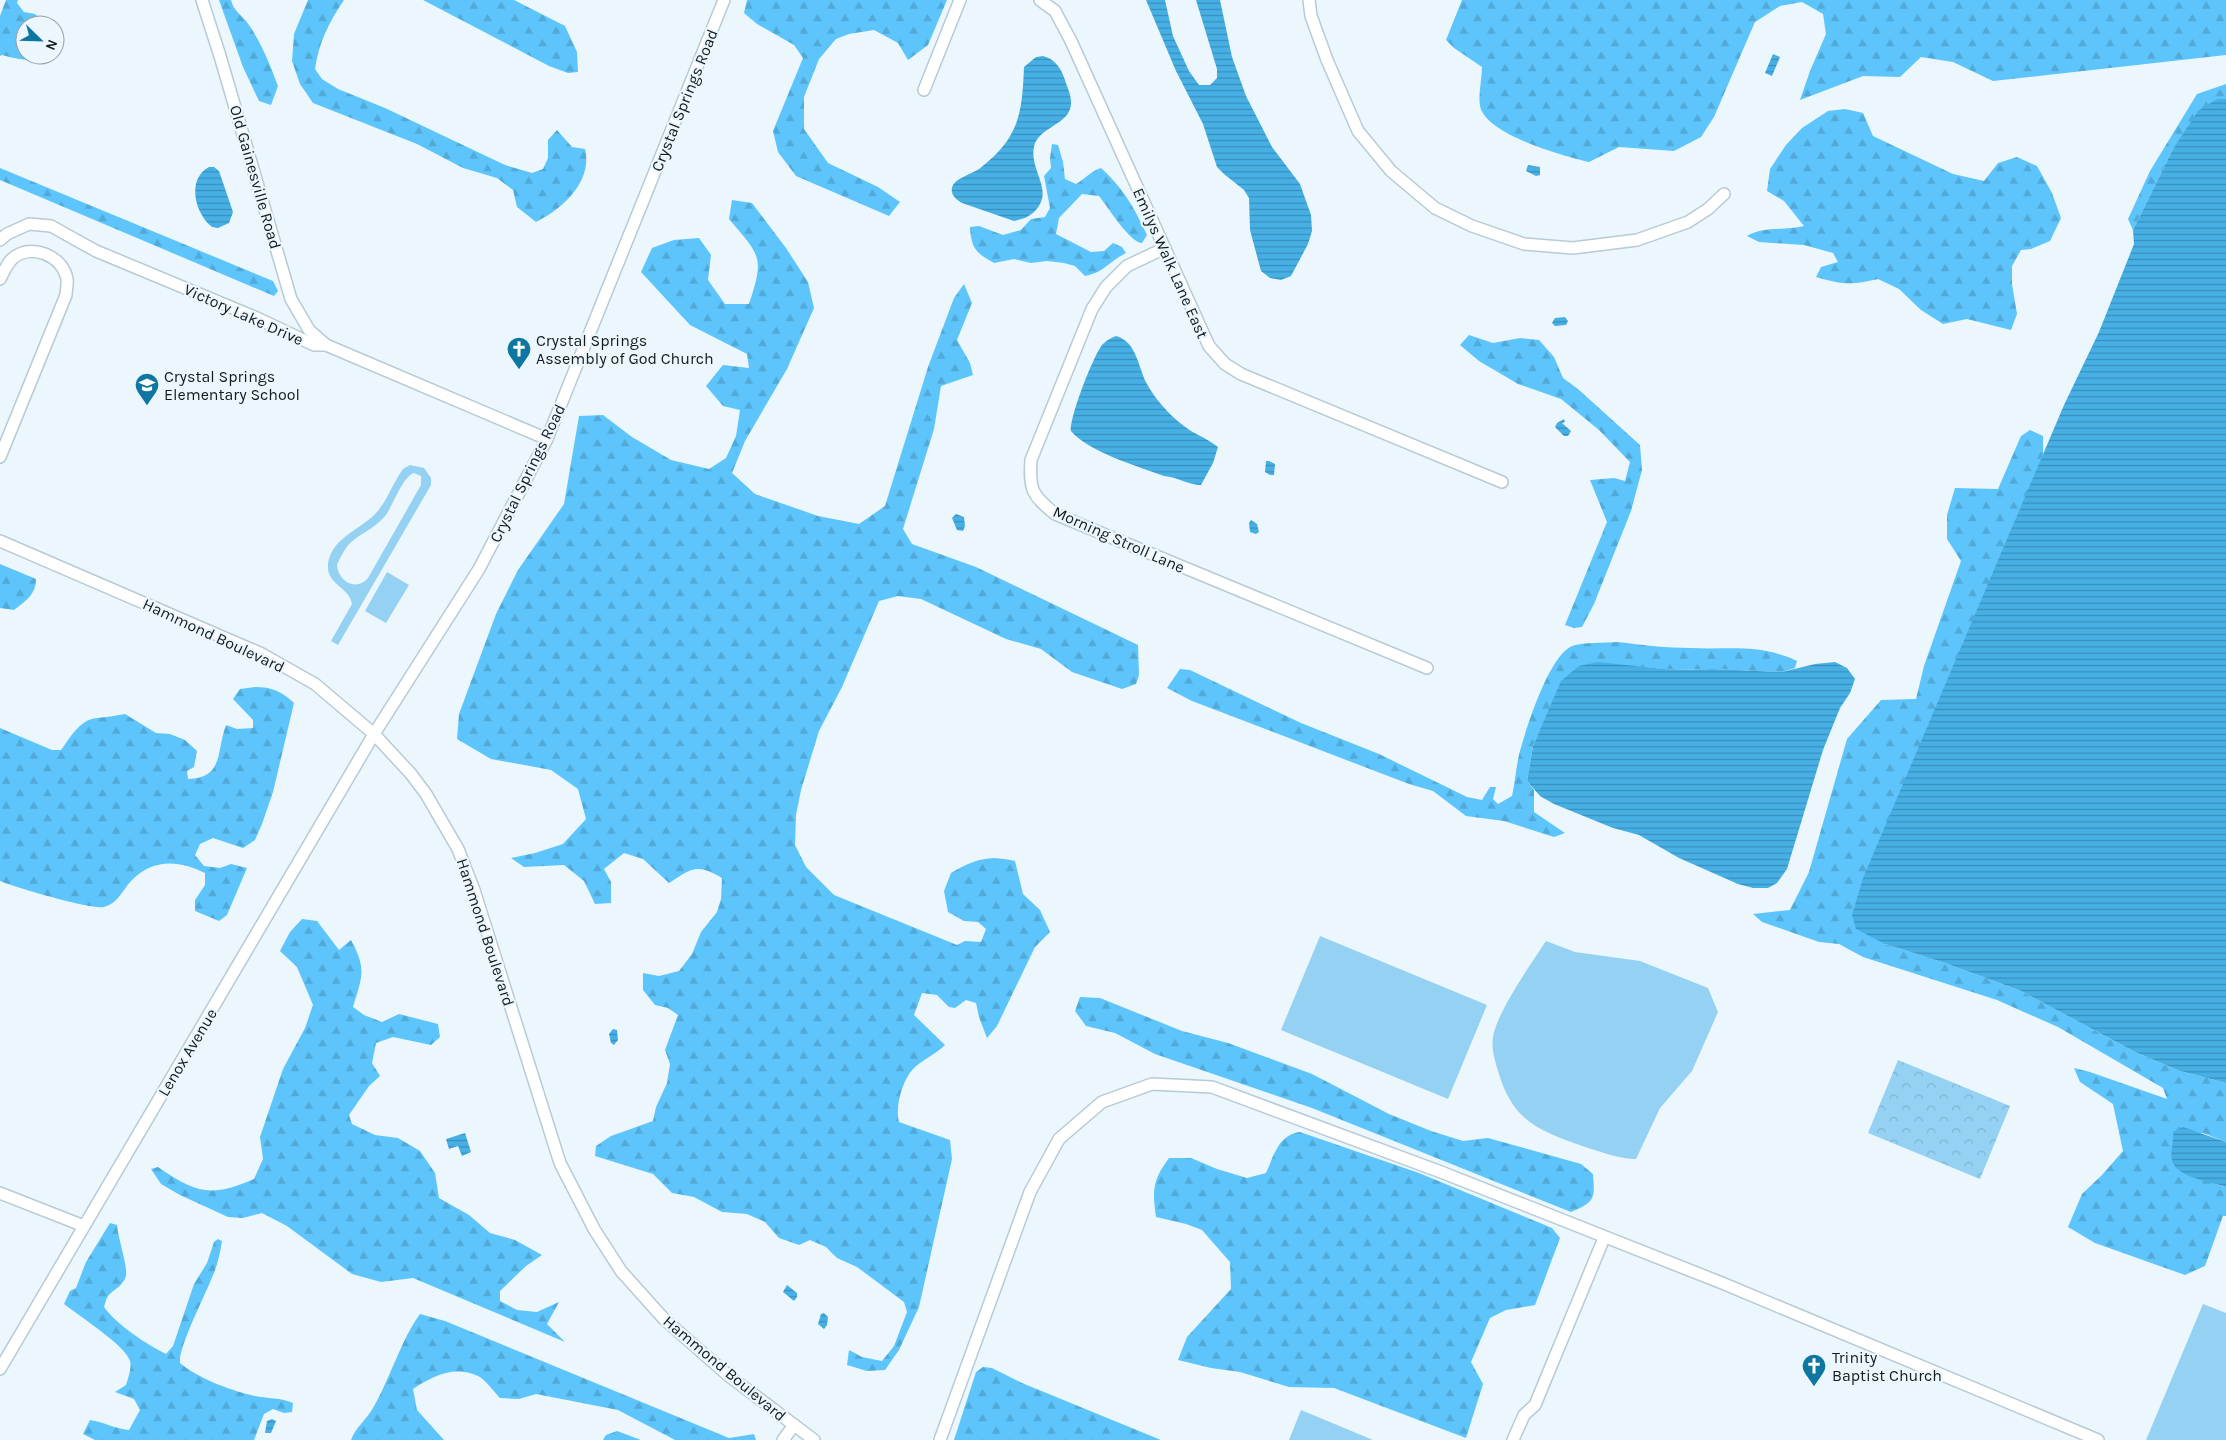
<svg xmlns="http://www.w3.org/2000/svg" width="2226" height="1440" viewBox="0 0 2226 1440" font-family="Karla,sans-serif">
<style>
.green{fill:#95d1f3;fill-rule:evenodd}
.forest{fill:url(#forest-firs)}
.park{fill:url(#park-crowns)}
.water{fill:url(#water-rules)}
.lines{fill:none;stroke-linecap:round;stroke-linejoin:round}
.minor-casing{stroke:#b7cad5;stroke-width:14}
.minor{stroke:#fff;stroke-width:11}
.labels{text-anchor:middle;stroke-width:4.5;stroke-linejoin:round;paint-order:stroke}
.street-label{font-size:16px;fill:#141b1f;stroke:#ebf7fd}
.poi-label{font-size:16px;fill:#141b1f;stroke:#ebf7fd;text-anchor:start}
</style>
<defs>
<pattern id="forest-firs" width="22" height="20" patternUnits="userSpaceOnUse" patternTransform="scale(1.25)"><rect width="22" height="20" fill="#5dc5fb"/><path d="M5 1l3.5 6h-7zM16 11l3.5 6h-7z" fill="#50a9d7"/></pattern>
<pattern id="park-crowns" width="20" height="18" patternUnits="userSpaceOnUse" patternTransform="scale(1.25)"><rect width="20" height="18" fill="#95d1f3"/><path d="M2 6a3 3 0 1 1 6 0M12 15a3 3 0 1 1 6 0" fill="none" stroke="#80b3d0"/></pattern>
<pattern id="water-rules" width="6" height="5" patternUnits="userSpaceOnUse" patternTransform="scale(1.25)"><rect width="6" height="5" fill="#46b0e5"/><path d="M0 2.5h6" fill="none" stroke="#398eb9"/></pattern>
</defs>
<rect width="100%" height="100%" fill="#ebf7fd"/>
<g class="green">
<path d="M 410,465 L 424,468 L 431,478 L 431,485 L 338,645 L 331,641 L 352,604 C 350,587 326,585 328,564 C 331,540 356,531 372,517 C 386,505 392,484 403,469 ZM 414,473 L 421,476 L 421,485 L 368,578 C 356,592 338,581 337,565 C 341,556 346,545 355,539 C 366,531 377,526 386,515 C 393,505 403,476 414,473 Z"/>
<polygon points="387,572 409,585 386,623 365,611"/>
<polygon points="1320,936 1487,1005 1448,1099 1281,1030"/>
<path d="M 1546,941 L 1575,952 L 1640,961 L 1708,988 L 1718,1012 L 1692,1071 L 1660,1108 L 1636,1159 C 1619,1159 1602,1152 1585,1147 C 1538,1130 1513,1122 1498,1071 C 1495,1061 1491,1048 1493,1037 C 1497,1012 1531,964 1546,941 Z"/>
<polygon points="2203,1304 2226,1313 2226,1440 2146,1440"/>
<polygon points="1301,1410 1373,1440 1289,1440"/>
</g>
<g class="forest">
<path d="M 6,0 L 18,0 L 17,3 L 24,12 L 35,14 L 48,25 L 25,25 L 25,55 L 53,55 C 36,63 20,60 2,55 L 0,56 L 0,16 Z"/>
<path d="M 219,0 L 231,0 C 233,11 243,16 249,25 C 262,44 270,65 278,86 L 271,105 L 259,101 L 243,67 Z"/>
<path d="M 308,0 L 344,0 C 329,22 319,42 315,69 L 322,79 L 338,89 L 385,108 L 505,165 L 532,173 L 543,169 L 548,158 L 548,140 L 557,130 L 572,147 L 585,149 C 593,181 563,209 536,222 L 517,207 L 513,190 L 497,178 L 463,168 L 417,144 L 313,103 L 300,84 L 292,61 L 294,34 Z"/>
<polygon points="423,0 514,0 565,26 577,52 578,72 568,73 549,66"/>
<polygon points="747,0 947,0 928,45 908,60 898,43 874,30 849,34 836,39 819,59 804,97 804,129 828,163 878,187 900,202 889,216 796,176 778,152 773,131 803,58 794,45 757,24 744,13"/>
<path d="M 1462,0 L 2226,0 L 2226,55 L 1993,81 L 1953,62 L 1921,57 L 1900,77 L 1863,76 L 1800,100 L 1810,71 L 1826,34 L 1823,14 L 1802,2 L 1780,6 L 1755,22 L 1714,117 L 1701,137 L 1674,151 L 1619,147 L 1589,162 C 1564,156 1486,135 1480,106 C 1478,94 1482,79 1482,67 L 1454,48 L 1446,40 Z"/>
<polygon points="2226,84 2226,99 2217,99 2173,149 2133,230 2128,219 2150,171 2197,94"/>
<path d="M 1845,109 L 1863,113 L 1873,136 L 1953,174 L 1984,181 L 1998,163 L 2017,157 L 2037,166 L 2052,193 L 2061,218 L 2050,241 L 2031,249 L 2021,250 L 2012,266 L 2012,284 L 2017,314 L 2011,330 L 1967,319 L 1943,324 L 1921,310 L 1899,289 L 1878,279 C 1852,285 1843,285 1816,277 L 1821,267 L 1838,262 L 1833,253 L 1804,245 L 1759,242 L 1747,236 C 1763,226 1785,231 1804,226 L 1784,201 L 1767,191 L 1770,169 L 1786,145 L 1802,128 L 1828,111 Z"/>
<path d="M 1052,144 L 1058,145 L 1063,162 L 1065,179 L 1076,184 C 1085,179 1091,171 1101,168 C 1123,188 1134,207 1147,235 L 1142,243 C 1129,242 1108,207 1099,196 L 1082,194 L 1059,218 L 1056,234 L 1091,252 L 1104,251 L 1113,243 L 1122,247 L 1126,253 C 1108,262 1105,272 1085,276 L 1075,266 L 1064,263 L 1047,261 L 1031,263 L 1014,259 L 994,263 C 976,253 971,248 970,227 L 979,226 L 1003,235 L 1021,230 L 1031,219 L 1045,217 L 1050,208 L 1044,176 L 1051,168 L 1050,158 Z"/>
<polygon points="0,168 273,281 278,291 274,296 0,180"/>
<path d="M 732,200 L 752,203 L 786,248 L 808,282 L 814,308 L 787,369 L 745,441 L 732,473 L 755,494 L 818,516 L 859,524 L 885,506 L 928,367 L 954,298 L 964,284 L 972,303 L 957,340 L 970,363 L 973,375 L 941,386 L 934,429 L 903,529 L 912,544 L 976,567 L 1138,645 L 1139,675 L 1136,684 L 1122,689 L 1072,672 L 1041,649 L 1006,639 L 921,599 L 898,596 L 879,601 L 842,687 L 819,731 L 801,790 L 796,815 L 795,845 L 806,867 L 834,895 L 957,945 L 965,941 L 981,942 L 986,929 L 978,922 L 964,921 L 948,912 L 944,891 L 951,873 C 975,859 988,855 1015,861 L 1023,894 L 1040,910 L 1050,932 L 1035,947 L 997,1026 L 987,1038 L 979,1017 L 976,1003 L 966,1000 L 955,1008 L 949,1007 L 937,995 L 922,993 L 914,1015 L 945,1045 C 935,1055 923,1059 913,1069 C 902,1081 895,1107 899,1122 L 950,1140 L 952,1159 L 919,1307 L 899,1350 L 885,1370 L 867,1371 L 847,1365 L 849,1350 L 862,1357 L 882,1361 L 894,1346 L 907,1312 L 904,1302 L 857,1267 L 837,1258 L 826,1247 L 810,1240 L 799,1245 L 779,1238 L 765,1222 L 747,1214 L 722,1212 L 694,1197 L 672,1193 L 653,1174 L 595,1156 L 596,1146 L 611,1136 L 653,1121 L 656,1107 L 667,1083 L 670,1064 L 665,1050 L 678,1015 L 668,1008 L 655,1005 L 643,990 L 643,973 L 659,976 L 679,971 L 692,954 L 701,932 L 717,912 L 721,899 L 722,878 C 697,863 692,868 669,883 L 643,859 L 624,853 L 604,869 L 611,882 L 611,903 L 595,904 L 584,881 L 564,865 L 524,867 L 511,858 L 535,853 L 563,844 L 586,819 L 578,789 L 551,770 L 491,759 L 457,739 L 459,714 L 496,614 L 518,570 L 564,504 L 579,416 L 603,415 L 632,437 L 671,460 L 709,469 L 726,458 L 736,436 L 740,410 L 723,406 L 706,386 L 723,365 L 749,368 L 747,354 L 690,325 L 641,272 L 652,248 L 674,240 L 699,238 L 711,255 L 708,280 L 725,304 L 749,304 C 765,256 760,256 729,219 Z"/>
<polygon points="1469,335 1493,343 1520,338 1539,340 1554,357 1563,378 1578,389 1640,445 1642,470 1631,511 1594,604 1582,627 1574,628 1565,625 1607,522 1590,480 1614,478 1625,481 1630,462 1599,430 1561,399 1518,384 1479,361 1460,345"/>
<polygon points="2030,430 2043,436 2043,454 1885,944 1945,963 2021,991 2135,1052 2180,1071 2226,1083 2226,1142 2203,1133 2173,1132 2174,1142 2216,1184 2226,1187 2226,1216 2223,1216 2205,1266 2185,1275 2095,1243 2068,1227 2082,1194 2102,1175 2123,1151 2113,1104 2080,1082 2074,1068 2090,1072 2167,1099 2163,1088 2058,1027 1997,1000 1863,957 1839,944 1819,942 1762,922 1753,914 1790,910 1809,872 1847,739 1881,700 1916,699 1924,666 1961,561 1947,539 1947,515 1955,488 1998,489 2021,436"/>
<path d="M 0,564 L 36,579 C 36,594 26,601 14,610 L 0,608 Z"/>
<path d="M 1618,642 C 1642,645 1667,648 1691,648 C 1731,650 1758,643 1797,661 L 1795,668 L 1782,672 L 1713,669 L 1674,670 L 1598,663 L 1543,724 L 1533,746 L 1527,781 L 1534,790 L 1534,812 L 1565,833 L 1554,837 L 1504,821 L 1466,816 L 1433,791 L 1409,784 L 1192,701 L 1167,688 L 1180,669 L 1190,670 L 1301,723 L 1379,754 L 1467,797 L 1482,800 L 1490,787 L 1496,787 L 1493,799 L 1498,804 L 1512,796 C 1515,783 1516,768 1519,755 C 1525,731 1549,655 1572,646 C 1583,642 1606,643 1618,642 Z"/>
<path d="M 255,687 C 272,687 281,691 294,703 L 273,792 L 262,824 L 255,840 L 243,848 L 213,838 L 200,844 L 195,855 L 204,866 L 220,868 L 231,864 L 247,868 L 227,915 L 219,921 L 195,911 L 195,900 L 205,885 L 205,873 C 179,860 153,858 131,881 C 122,891 118,903 104,907 C 92,910 14,887 0,881 L 0,728 L 52,750 L 61,750 C 70,738 80,719 97,718 C 106,717 115,716 125,714 L 156,733 L 170,734 L 185,740 L 197,751 L 194,767 L 187,771 L 188,779 C 224,778 216,752 226,725 L 237,729 L 253,728 L 253,720 L 233,699 L 240,689 Z"/>
<path d="M 302,919 L 317,921 L 339,950 L 351,940 C 367,969 362,977 353,1007 L 364,1015 L 382,1022 L 399,1014 L 438,1024 L 440,1037 L 431,1045 L 393,1037 L 376,1043 L 372,1063 L 380,1076 L 369,1086 L 349,1115 L 352,1124 L 375,1135 L 398,1138 L 420,1151 L 435,1173 L 439,1198 L 469,1215 L 490,1233 L 515,1240 L 542,1255 L 526,1266 L 500,1291 L 500,1301 L 517,1310 L 537,1312 L 559,1302 L 547,1324 L 565,1342 L 413,1278 L 381,1282 L 352,1274 L 287,1226 L 262,1213 L 243,1218 L 228,1217 L 180,1195 L 161,1184 L 151,1169 L 158,1167 C 196,1193 210,1198 254,1179 L 263,1159 L 260,1137 L 283,1069 L 305,1028 L 313,1005 L 297,967 L 280,951 L 290,932 Z"/>
<path d="M 1080,997 L 1100,998 L 1182,1031 L 1228,1043 L 1312,1074 L 1389,1114 L 1431,1131 L 1463,1141 L 1488,1138 L 1581,1164 L 1593,1174 C 1595,1199 1595,1202 1571,1212 L 1312,1108 L 1155,1054 L 1115,1033 L 1086,1026 L 1075,1011 Z"/>
<path d="M 1300,1132 L 1419,1173 L 1540,1223 L 1552,1228 L 1560,1238 L 1535,1305 L 1506,1310 L 1490,1318 L 1471,1362 L 1483,1384 L 1466,1438 L 1334,1388 L 1289,1387 L 1240,1372 L 1211,1368 L 1178,1360 L 1187,1337 L 1231,1289 L 1230,1262 L 1202,1230 L 1186,1224 L 1156,1217 C 1152,1189 1153,1180 1169,1158 L 1191,1158 L 1217,1169 L 1247,1178 L 1266,1173 C 1274,1156 1278,1135 1300,1132 Z"/>
<path d="M 110,1223 L 117,1225 C 118,1238 128,1267 126,1276 C 123,1286 114,1289 108,1296 C 106,1299 105,1304 104,1307 C 117,1325 146,1344 166,1354 L 173,1346 L 194,1284 L 207,1263 L 214,1242 L 218,1239 L 222,1241 C 220,1253 218,1264 213,1275 C 206,1294 178,1347 180,1363 C 196,1377 229,1390 251,1395 C 265,1399 280,1397 293,1403 L 292,1412 L 284,1413 L 273,1409 L 264,1414 L 254,1440 L 95,1440 L 83,1434 L 90,1420 C 104,1422 116,1429 129,1430 L 140,1410 L 134,1399 L 115,1392 L 126,1385 C 128,1378 132,1368 130,1361 C 126,1346 78,1315 64,1304 L 70,1291 L 76,1288 L 86,1262 Z"/>
<path d="M 420,1314 L 445,1321 L 729,1438 L 754,1434 L 756,1440 L 675,1440 L 618,1410 L 536,1394 L 519,1399 L 500,1398 C 494,1392 486,1380 478,1376 C 454,1365 433,1376 413,1389 L 417,1410 L 444,1440 L 351,1440 C 355,1428 367,1419 373,1408 C 390,1379 401,1340 420,1314 Z"/>
<polygon points="983,1367 992,1368 1022,1383 1161,1440 954,1440 976,1372"/>
<polygon points="617,1431 641,1440 603,1440 606,1435"/>
</g>
<polygon class="park" points="1898,1060 2010,1106 1980,1179 1868,1133"/>
<g class="water">
<polygon points="1146,0 1165,0 1173,36 1189,71 1199,85 1210,85 1217,78 1217,69 1196,0 1220,0 1232,57 1246,96 1272,147 1300,184 1311,215 1312,231 1308,244 1291,276 1281,280 1270,278 1261,271 1250,230 1249,198 1244,190 1224,174 1217,167 1203,124 1176,71"/>
<polygon points="1773,54 1780,57 1772,76 1765,73"/>
<path d="M 1043,56 C 1055,59 1061,68 1065,80 C 1067,87 1071,94 1071,102 C 1072,125 1038,126 1034,147 C 1029,171 1055,190 1035,211 C 1029,217 1023,219 1014,221 L 962,203 C 955,199 949,193 953,185 C 957,178 973,173 979,169 C 1019,138 1022,115 1024,67 L 1036,57 Z"/>
<polygon points="2217,99 2226,99 2226,1083 2180,1071 2135,1052 2021,991 1945,963 1885,944 1856,929 1852,915 1863,878 2064,405 2099,332 2134,244 2133,230 2173,149 2198,111"/>
<polygon points="1528,165 1540,167 1540,175 1536,176 1526,171"/>
<path d="M 209,167 L 214,167 L 219,171 L 233,212 L 229,223 L 218,228 L 212,227 C 195,214 186,179 209,167 Z"/>
<polygon points="1565,317 1568,321 1566,325 1555,326 1552,323 1555,318"/>
<path d="M 1116,336 C 1138,342 1138,370 1148,386 C 1158,403 1174,420 1191,431 C 1200,436 1209,440 1218,447 L 1213,463 L 1201,485 C 1189,485 1177,477 1164,476 C 1139,467 1087,451 1071,431 C 1069,419 1094,353 1103,344 C 1107,340 1111,338 1116,336 Z"/>
<polygon points="1564,419 1565,422 1562,423 1571,431 1568,436 1564,436 1555,427 1557,423"/>
<polygon points="1266,461 1269,461 1275,464 1274,475 1270,475 1265,472"/>
<polygon points="956,514 964,517 965,526 963,531 957,530 952,518"/>
<polygon points="1251,520 1257,524 1259,532 1256,534 1250,532 1249,523"/>
<polygon points="1598,662 1674,670 1713,669 1782,672 1815,664 1835,662 1847,668 1855,679 1850,693 1840,708 1823,750 1787,869 1777,883 1768,888 1753,888 1738,884 1679,858 1639,835 1613,828 1554,804 1540,796 1527,781 1533,746 1561,681 1579,666"/>
<polygon points="613,1029 617,1030 618,1040 614,1045 611,1043 609,1034"/>
<path d="M 2183,1127 L 2226,1142 L 2226,1187 C 2212,1182 2175,1177 2172,1160 C 2170,1152 2174,1141 2173,1132 Z"/>
<polygon points="465,1133 471,1152 462,1156 458,1146 449,1149 446,1139"/>
<polygon points="787,1285 797,1293 797,1297 794,1301 783,1292"/>
<polygon points="824,1313 828,1317 827,1325 824,1329 818,1324 821,1314"/>
<polygon points="272,1419 276,1421 271,1433 265,1433 267,1421"/>
</g>
<g class="lines">
<defs>
<g id="minor">
<polyline points="202,0 220,56 291,299 309,330 326,345"/>
<polyline points="1040,0 1055,11 1071,41 1209,346 1225,364 1241,374 1502,482"/>
<polyline points="1309,0 1311,16 1327,60 1358,131 1391,171 1435,208 1472,226 1524,244 1573,248 1637,240 1688,222 1708,209 1724,194"/>
<polyline points="924,90 960,0"/>
<polyline points="0,240 7,234 29,224 51,226 96,251 257,318 314,345 326,345 547,439"/>
<path d="M 1165,248 L 1127,266 L 1106,287 L 1092,309 L 1031,460 C 1029,490 1032,495 1055,514 L 1427,668"/>
<path d="M 0,279 C 3,273 7,264 12,259 C 31,242 63,256 67,279 C 68,284 66,290 66,295 L 0,457"/>
<polyline points="0,541 262,654 315,684 374,734 411,774 426,794 458,849 474,890 560,1163 594,1229 621,1271 664,1319 729,1376 814,1440"/>
<polyline points="0,1193 84,1226"/>
<polyline points="0,1369 374,734 479,569 547,439 724,0"/>
<polyline points="783,1440 794,1425"/>
<polyline points="940,1440 1030,1192 1059,1139 1102,1102 1152,1084 1212,1087 1441,1172 1722,1283 2098,1440"/>
<polyline points="1513,1440 1524,1415 1535,1405 1604,1238"/>
</g>
</defs>
<use href="#minor" class="minor-casing"/>
<use href="#minor" class="minor"/>
</g>
<defs>
<symbol id="church-pin" viewBox="-11 -11 22 30"><path d="M0 17L-7.5 6A9.5 9.5 0 1 1 7.5 6Z" fill="#0f76a2" stroke="#ebf7fd"/><path d="M-1.2-6h2.4v3.5h3.3v2.4h-3.3V6h-2.4V-.1h-3.3v-2.4h3.3Z" fill="#fff"/></symbol>
<symbol id="school-pin" viewBox="-11 -11 22 30"><path d="M0 17L-7.5 6A9.5 9.5 0 1 1 7.5 6Z" fill="#0f76a2" stroke="#ebf7fd"/><path d="M0-5L7-2L0 1L-7-2ZM-4 1L0 2.5L4 1V4Q0 6-4 4Z" fill="#fff"/></symbol>
</defs>
<g fill-rule="evenodd">
<use href="#church-pin" x="505" y="335" width="28" height="38"/>
<use href="#school-pin" x="133" y="371" width="28" height="38"/>
<use href="#church-pin" x="1800" y="1352" width="28" height="38"/>
</g>
<g class="labels">
<g class="street-label">
<text transform="translate(684 100) rotate(-68)" y="6">Crystal Springs Road</text>
<text transform="translate(256 177) rotate(74)" y="6">Old Gainesville Road</text>
<text transform="translate(1171 263) rotate(66)" y="6">Emilys Walk Lane East</text>
<text transform="translate(244 314) rotate(24)" y="6">Victory Lake Drive</text>
<text transform="translate(527 473) rotate(-64)" y="6">Crystal Springs Road</text>
<text transform="translate(1119 539) rotate(24)" y="6">Morning Stroll Lane</text>
<text transform="translate(214 635) rotate(25)" y="6">Hammond Boulevard</text>
<text transform="translate(486 932) rotate(72)" y="6">Hammond Boulevard</text>
<text transform="translate(187 1052) rotate(-59)" y="6">Lenox Avenue</text>
<text transform="translate(725 1368) rotate(40)" y="6">Hammond Boulevard</text>
</g>
<g class="poi-label">
<text x="536" y="346">Crystal Springs<tspan x="536" dy="18">Assembly of God Church</tspan></text>
<text x="164" y="382">Crystal Springs<tspan x="164" dy="18">Elementary School</tspan></text>
<text x="1832" y="1363">Trinity<tspan x="1832" dy="18">Baptist Church</tspan></text>
</g>
</g>
<g transform="translate(40 40) rotate(113)"><circle r="24" fill="#ebf7fd" stroke="#959fa4"/>
<path d="M0-4L9 19L0 12L-9 19Z" fill="#0f76a2"/>
<text y="-8" font-size="14" font-weight="bold" text-anchor="middle" fill="#141b1f">N</text>
</g>
</svg>
